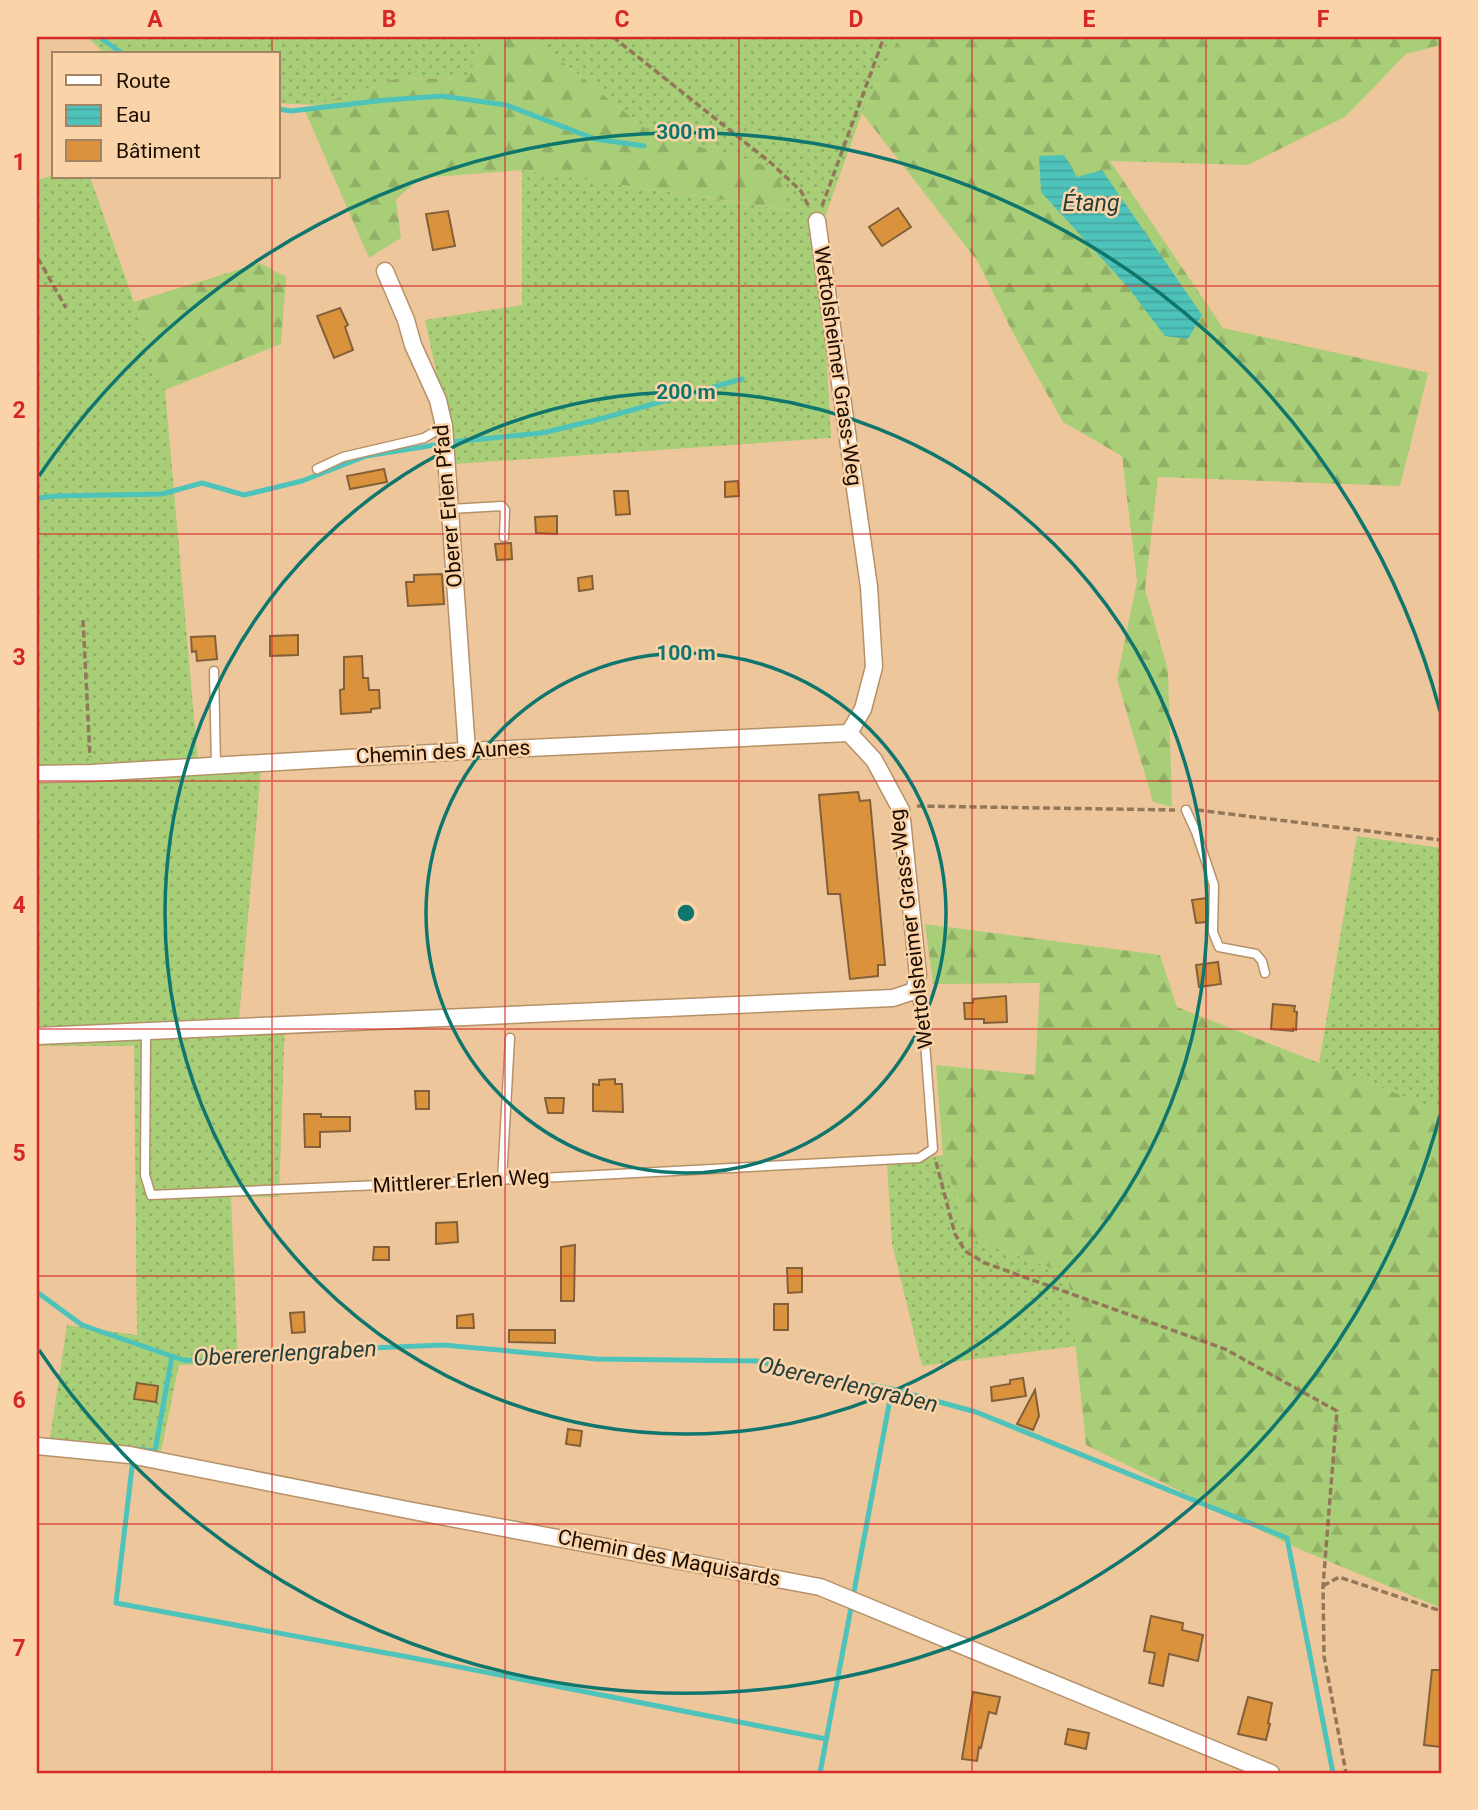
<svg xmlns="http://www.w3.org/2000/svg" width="1478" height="1810" viewBox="0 0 1478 1810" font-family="Roboto,sans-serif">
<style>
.grass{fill:url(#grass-dots)}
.forest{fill:url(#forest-firs)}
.water{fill:url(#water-rules)}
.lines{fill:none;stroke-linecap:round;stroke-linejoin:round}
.stream{stroke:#4ec3ba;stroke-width:5}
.building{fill:#da933c;stroke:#836039;stroke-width:2}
.service-casing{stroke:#b69168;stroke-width:11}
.minor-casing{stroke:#b69168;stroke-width:19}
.path{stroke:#937759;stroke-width:3.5;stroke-dasharray:7 3.5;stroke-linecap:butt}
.service{stroke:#fff;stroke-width:8}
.minor{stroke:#fff;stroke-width:16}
.grid{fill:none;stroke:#d62828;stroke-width:2;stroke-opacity:0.55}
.ring{fill:none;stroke:#0f766e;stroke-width:3.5}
.labels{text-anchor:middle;stroke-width:5;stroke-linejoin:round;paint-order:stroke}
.street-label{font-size:21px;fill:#1b0e01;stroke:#fbd3a9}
.water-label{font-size:23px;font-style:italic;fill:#253f3c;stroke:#fbd3a9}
.centre{fill:#0f766e;stroke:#fbd3a9;stroke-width:3.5}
.ring-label{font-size:21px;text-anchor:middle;font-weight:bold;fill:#0f766e;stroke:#fbd3a9;stroke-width:5;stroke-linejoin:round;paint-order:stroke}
.neatline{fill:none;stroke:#d62828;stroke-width:2.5}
.grid-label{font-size:23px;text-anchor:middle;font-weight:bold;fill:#d62828}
</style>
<defs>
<pattern id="grass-dots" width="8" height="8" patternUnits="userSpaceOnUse" patternTransform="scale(1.75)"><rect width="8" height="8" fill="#a9ce78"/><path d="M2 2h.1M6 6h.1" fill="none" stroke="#91b066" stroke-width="1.8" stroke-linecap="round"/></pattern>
<pattern id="forest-firs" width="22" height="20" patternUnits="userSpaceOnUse" patternTransform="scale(1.75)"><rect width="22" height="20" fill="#a9ce78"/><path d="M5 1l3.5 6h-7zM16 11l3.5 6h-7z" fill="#91b066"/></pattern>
<pattern id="water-rules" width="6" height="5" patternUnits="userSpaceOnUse" patternTransform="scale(1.75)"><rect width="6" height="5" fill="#4ec3ba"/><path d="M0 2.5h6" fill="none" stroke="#44a69e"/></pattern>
</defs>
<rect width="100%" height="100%" fill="#eec69c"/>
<g class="grass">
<polygon points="87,37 483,37 469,78 395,79 316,105 278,103 278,54 105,54"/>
<polygon points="531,37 899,37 862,113 825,217 826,349 831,438 456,464 425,320 522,305 522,170 789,210 776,168 651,133"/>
<polygon points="54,175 54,177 90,177 165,390 199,773 261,770 239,1018 285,1020 279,1197 231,1197 238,1364 179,1365 160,1456 48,1451 67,1325 137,1335 134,1046 37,1046 37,180"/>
<polygon points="1357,836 1441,848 1441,1111 1319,1064"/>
<polygon points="943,1155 969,1238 1068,1274 1076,1346 922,1366 892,1244 887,1165"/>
</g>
<g class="forest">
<polygon points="483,37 531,37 651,133 776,168 790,210 522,170 421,178 396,199 401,238 369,258 305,111 316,105 395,79 469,78"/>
<polygon points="899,37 1441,37 1441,45 1406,54 1345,117 1248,165 1110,161 1223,328 1428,373 1400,486 1158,477 1145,589 1168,671 1172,807 1153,802 1117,679 1137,581 1122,456 1063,422 1012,331 978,262 862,113"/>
<polygon points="260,263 286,277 281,344 165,390 134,302"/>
<polygon points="925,924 1160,955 1177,1007 1441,1111 1441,1608 1299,1549 1086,1445 1068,1274 969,1238 943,1155 936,1065 1035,1075 1040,983 933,984"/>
</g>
<polygon class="water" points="1064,155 1077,177 1102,170 1202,315 1188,339 1165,336 1127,286 1041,192 1039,156"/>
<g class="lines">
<g class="stream">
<polyline points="99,37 123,54"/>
<polyline points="278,109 291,111 386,100 442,96 506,105 595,139 644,146"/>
<polyline points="451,442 542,433 600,419 742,379"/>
<polyline points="37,498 56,496 162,494 202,483 244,495 302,481 366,456 441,444"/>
<polyline points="37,1292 82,1325 183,1360 230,1362 324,1350 443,1345 597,1359 759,1361 800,1373 892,1389 976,1412 1287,1538 1333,1773"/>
<polyline points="136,1449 155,1451 172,1356"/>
<polyline points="133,1459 116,1603 408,1657 826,1739"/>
<polyline points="820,1773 892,1389"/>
</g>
</g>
<g class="building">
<polygon points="898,208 911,227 882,246 869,227"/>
<polygon points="448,211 455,246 433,250 426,214"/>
<polygon points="340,308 348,325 345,327 353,350 334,358 317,316"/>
<polygon points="384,469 387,482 350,489 347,476"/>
<polygon points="738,481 739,496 725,497 725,482"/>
<polygon points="614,491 628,491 630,514 616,515"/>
<polygon points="557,516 557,534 536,533 535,517"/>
<polygon points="511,543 512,559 497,560 495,544"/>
<polygon points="442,574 444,604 408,606 406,582 414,582 414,575"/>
<polygon points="592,576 593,589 579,591 578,578"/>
<polygon points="298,635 298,655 270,656 270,636"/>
<polygon points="215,636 217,659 197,661 196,651 192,652 191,637"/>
<polygon points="362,656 363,678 368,678 369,690 379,690 380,708 371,709 371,712 341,714 340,690 344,689 344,657"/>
<polygon points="858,792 860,801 870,800 885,965 878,965 878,976 850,979 840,894 828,894 819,795"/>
<polygon points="1207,898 1207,922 1196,923 1192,900"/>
<polygon points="1218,962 1221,984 1199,987 1196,965"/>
<polygon points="1006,996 1007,1022 984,1023 984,1019 965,1019 964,1003 973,1003 973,999"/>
<polygon points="1273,1004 1295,1006 1294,1011 1297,1012 1296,1030 1293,1029 1293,1031 1271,1029"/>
<polygon points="615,1079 615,1084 622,1084 623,1112 593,1111 593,1084 599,1085 599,1080"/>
<polygon points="415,1091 429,1091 429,1109 416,1109"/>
<polygon points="545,1098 564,1098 563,1113 548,1113"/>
<polygon points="304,1114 321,1114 321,1117 350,1117 350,1131 320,1132 320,1147 305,1147"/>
<polygon points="457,1222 458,1242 436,1244 436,1223"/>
<polygon points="575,1245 574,1301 561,1301 561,1247"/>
<polygon points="374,1247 389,1247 389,1260 373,1260"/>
<polygon points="787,1268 802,1268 802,1292 788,1293"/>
<rect x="774" y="1304" width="14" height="26"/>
<polygon points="304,1312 305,1332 292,1333 290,1313"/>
<polygon points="473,1314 474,1328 457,1328 457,1316"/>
<polygon points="509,1330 555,1330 555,1343 509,1342"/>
<polygon points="1023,1378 1026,1396 992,1401 991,1387 1010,1384 1010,1380"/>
<polygon points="137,1383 158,1386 156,1402 134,1399"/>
<polygon points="1035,1390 1039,1416 1033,1430 1017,1424"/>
<polygon points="568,1429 582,1431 580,1446 566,1444"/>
<polygon points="1151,1616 1183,1623 1182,1630 1203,1635 1198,1661 1169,1654 1163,1686 1149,1683 1155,1653 1144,1651"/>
<polygon points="1432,1670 1441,1670 1441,1747 1424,1745"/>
<polygon points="973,1692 1000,1697 996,1714 989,1712 981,1748 979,1747 977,1761 962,1759"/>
<polygon points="1248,1697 1272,1703 1268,1723 1270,1724 1266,1740 1238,1734"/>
<polygon points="1068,1729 1089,1733 1086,1749 1065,1744"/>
</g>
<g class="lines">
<defs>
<g id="service">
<polyline points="317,469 343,457 424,438 444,426"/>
<polyline points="450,509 502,506 505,510 504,537"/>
<polyline points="214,671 216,765"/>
<polyline points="1186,810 1196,832 1214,885 1213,932 1219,947 1256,954 1262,961 1265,973"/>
<polyline points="146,1032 145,1175 151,1195 541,1178 919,1158 933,1149 923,1016 914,991"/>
<polyline points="502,1180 510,1038"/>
</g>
<g id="minor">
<polyline points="385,271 406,320 413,345 438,400 444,426 467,751"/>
<polyline points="37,774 91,773 467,751 849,733"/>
<polyline points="37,1036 893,998 914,991 918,975 901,810 874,760 849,733 863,709 874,667 869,587 817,221"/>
<polyline points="37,1446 130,1455 413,1511 820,1587 1271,1773"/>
</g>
</defs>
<use href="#service" class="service-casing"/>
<use href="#minor" class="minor-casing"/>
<g class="path">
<polyline points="613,37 771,163 801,191 809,207"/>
<polyline points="822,206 884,37"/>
<polyline points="37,261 39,260 66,308"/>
<polyline points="83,620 90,757"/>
<polyline points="917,806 1175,810"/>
<polyline points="1197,810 1441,840"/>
<polyline points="936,1162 955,1234 965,1251 985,1263 1225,1349 1337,1411 1323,1586 1324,1656 1346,1773"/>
<polyline points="1323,1586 1339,1577 1441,1611"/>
</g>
<use href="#service" class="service"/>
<use href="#minor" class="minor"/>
</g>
<path class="grid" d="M 272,37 L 272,54M 505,37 L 505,1773M 739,37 L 739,1773M 972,37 L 972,1773M 1206,37 L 1206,1773M 272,177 L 272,1773M 37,286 L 1441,286M 37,534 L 1441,534M 37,781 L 1441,781M 37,1029 L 1441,1029M 37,1276 L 1441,1276M 37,1524 L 1441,1524"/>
<g class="ring">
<circle cx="686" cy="913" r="260"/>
<circle cx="686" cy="913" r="521"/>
<path d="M1440 1115A781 781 0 0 1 39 1350M39 476A781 781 0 0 1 1440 711"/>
</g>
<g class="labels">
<g class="street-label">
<text transform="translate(838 366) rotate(82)" y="7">Wettolsheimer Grass-Weg</text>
<text transform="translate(448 506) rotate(-95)" y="7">Oberer Erlen Pfad</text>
<text transform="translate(443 752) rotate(-3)" y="7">Chemin des Aunes</text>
<text transform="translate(911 929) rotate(-97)" y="7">Wettolsheimer Grass-Weg</text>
<text transform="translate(461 1181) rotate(-3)" y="7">Mittlerer Erlen Weg</text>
<text transform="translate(669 1558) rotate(11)" y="7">Chemin des Maquisards</text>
</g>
<g class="water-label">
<text x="1091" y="211">Étang</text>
<text transform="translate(285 1353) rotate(-3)" y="8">Oberererlengraben</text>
<text transform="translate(848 1384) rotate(13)" y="8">Oberererlengraben</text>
</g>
</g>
<circle cx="686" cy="913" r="10" class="centre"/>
<g class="ring-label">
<text x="686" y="139">300 m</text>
<text x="686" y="399">200 m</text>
<text x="686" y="660">100 m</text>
</g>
<rect width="1478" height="1810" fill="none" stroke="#fbd3a9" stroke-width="77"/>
<rect x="52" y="52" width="228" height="126" fill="#fbd3a9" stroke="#a18466" stroke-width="2"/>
<rect x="66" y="75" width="35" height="10" fill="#ffffff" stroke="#a18466" stroke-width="2"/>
<text x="116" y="88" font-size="21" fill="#1b0e01">Route</text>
<rect x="66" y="105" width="35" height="21" fill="url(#water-rules)" stroke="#a18466" stroke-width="2"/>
<text x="116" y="122" font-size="21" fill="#1b0e01">Eau</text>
<rect x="66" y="140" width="35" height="21" fill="#da933c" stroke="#a18466" stroke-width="2"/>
<text x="116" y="158" font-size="21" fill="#1b0e01">Bâtiment</text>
<rect x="38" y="38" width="1402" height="1734" class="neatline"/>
<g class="grid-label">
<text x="155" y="27">A</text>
<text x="389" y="27">B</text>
<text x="622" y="27">C</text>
<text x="856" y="27">D</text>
<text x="1089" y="27">E</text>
<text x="1323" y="27">F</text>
<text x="19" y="170">1</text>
<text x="19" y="418">2</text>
<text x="19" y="665">3</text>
<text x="19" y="913">4</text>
<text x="19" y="1161">5</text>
<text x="19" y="1408">6</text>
<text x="19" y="1656">7</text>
</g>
</svg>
